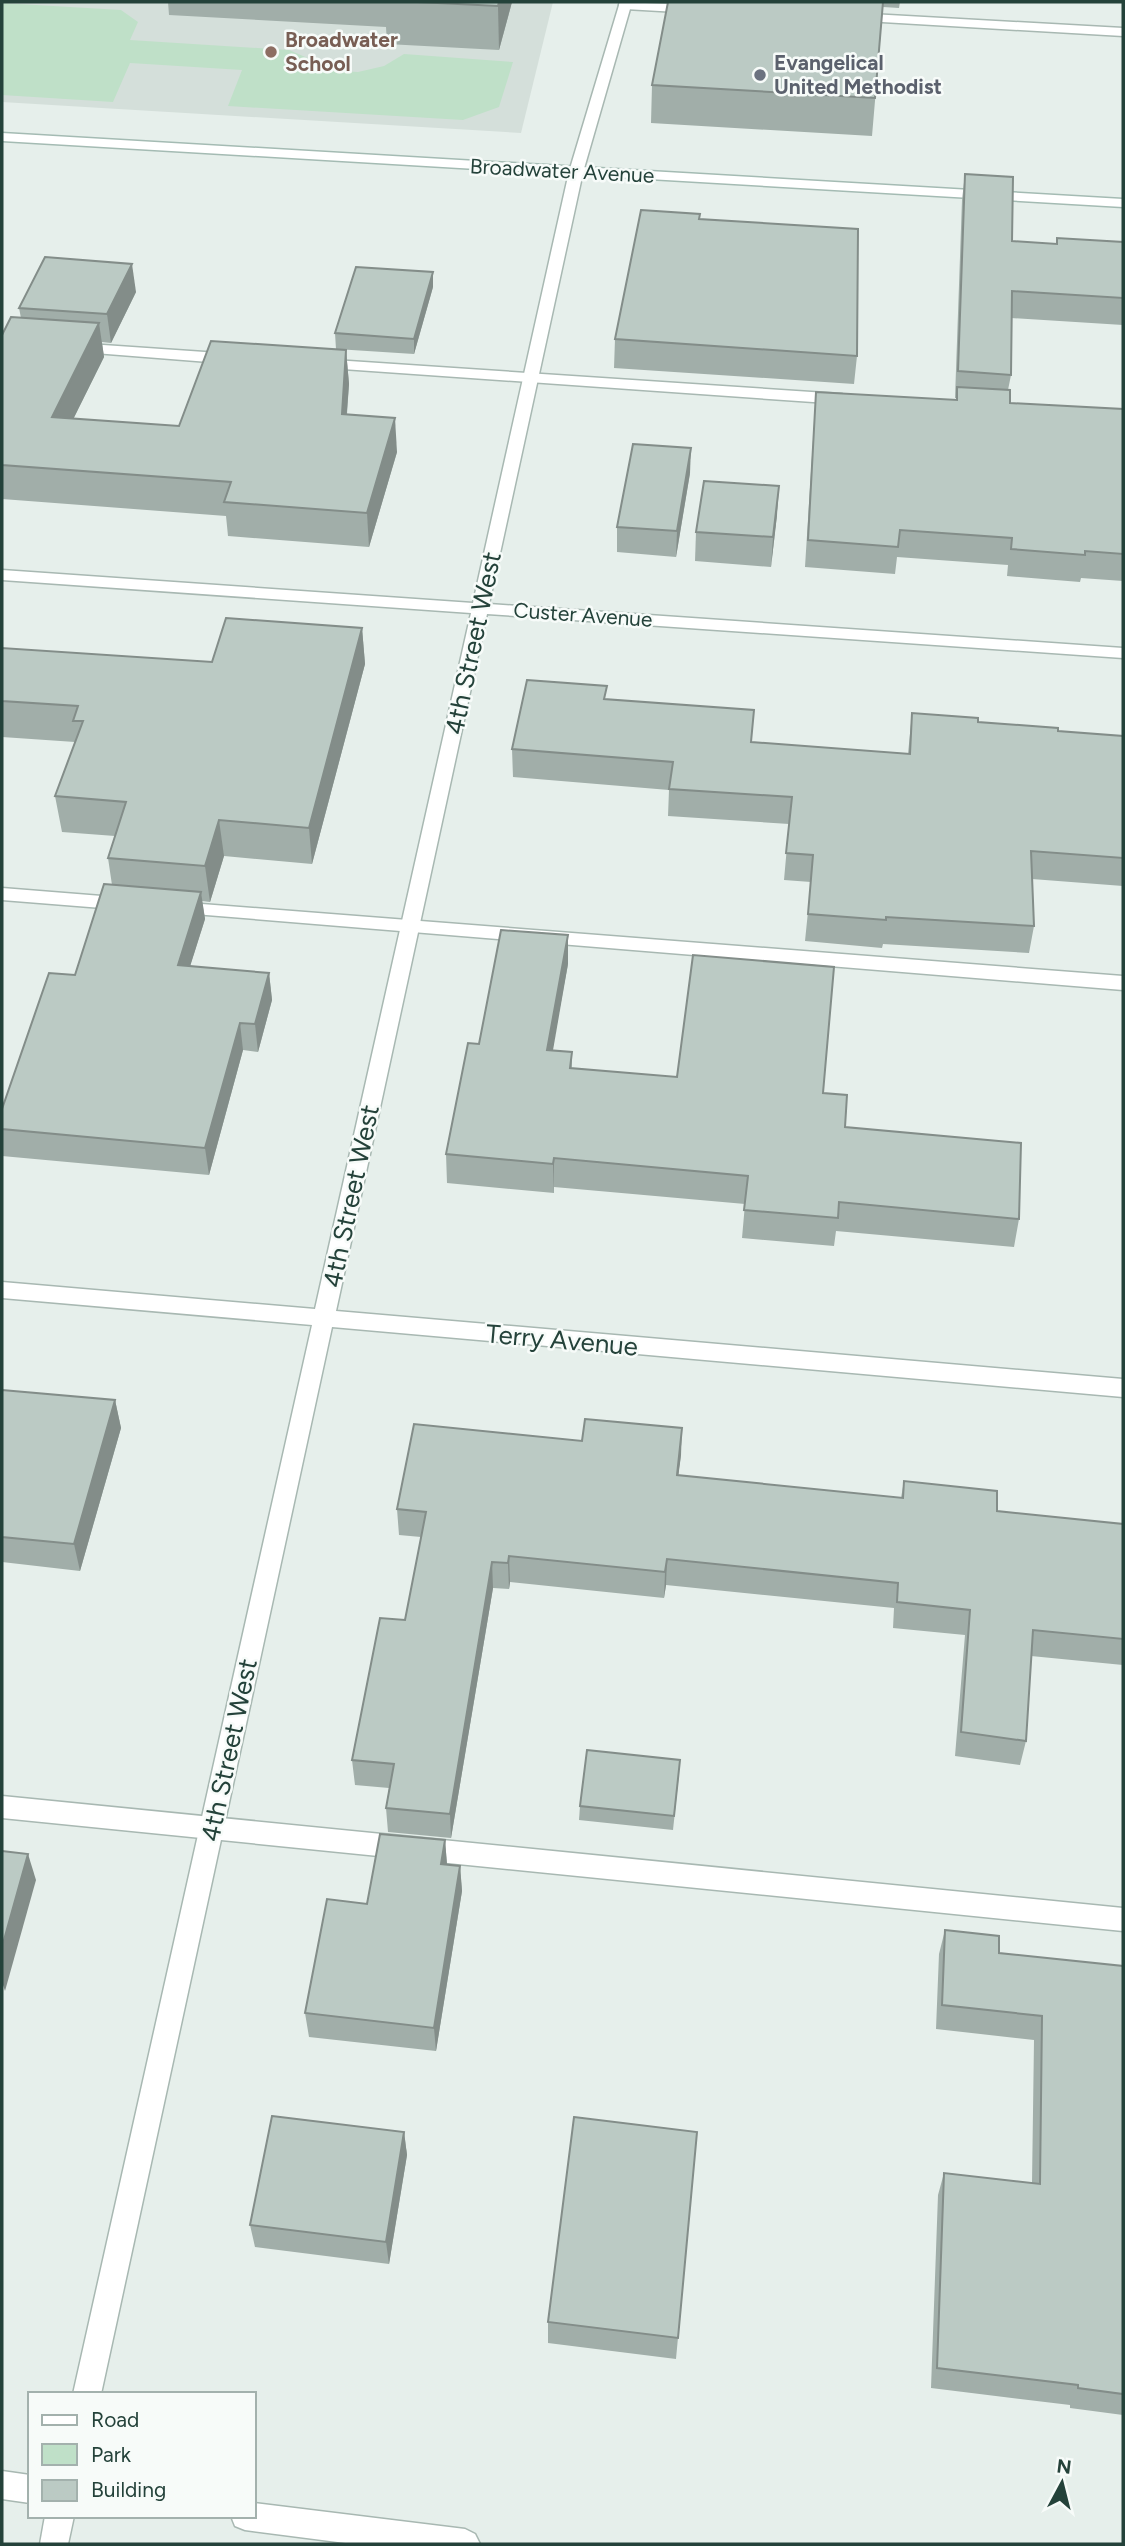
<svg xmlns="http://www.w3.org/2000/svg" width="1125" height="2546" viewBox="0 0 1125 2546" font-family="Figtree,sans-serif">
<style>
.built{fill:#d4dfda}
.green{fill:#bfe0c8}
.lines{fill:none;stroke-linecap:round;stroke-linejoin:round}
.service-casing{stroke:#a8b8b2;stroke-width:3}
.minor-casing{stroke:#a8b8b2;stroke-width:3}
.secondary-casing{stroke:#a4bbb3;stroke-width:3}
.service{fill:#fff;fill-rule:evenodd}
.minor{fill:#fff;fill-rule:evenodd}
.secondary{fill:#fff;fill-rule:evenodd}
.wall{fill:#a1aea9}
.shaded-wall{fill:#838d89}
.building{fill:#bbcac4;stroke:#838d89;stroke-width:2}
.education-dot{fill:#8d6e63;stroke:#f7fbf9;stroke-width:2.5}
.worship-dot{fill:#6b7280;stroke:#f7fbf9;stroke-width:2.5}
.labels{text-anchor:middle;stroke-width:5;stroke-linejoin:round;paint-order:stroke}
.far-education-label{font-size:21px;font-weight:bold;fill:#785e54;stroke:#f7fbf9;text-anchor:start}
.far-worship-label{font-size:21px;font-weight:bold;fill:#5b616d;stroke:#f7fbf9;text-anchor:start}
.far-street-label{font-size:21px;fill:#24423a;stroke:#f7fbf9}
.street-label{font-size:26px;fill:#24423a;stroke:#f7fbf9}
</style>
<rect width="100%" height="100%" fill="#e6efeb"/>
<polygon class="built" points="2,2 553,2 521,133 2,102"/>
<polygon class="green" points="2,3 121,10 138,22 130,40 289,50 338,71 358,72 384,66 404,54 513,62 499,107 463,120 228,106 242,70 130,63 113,102 2,95"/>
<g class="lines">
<defs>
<g id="service">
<polygon points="620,2 695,5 701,9 695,13 625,9 619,5"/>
<polygon points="853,13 1123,28 1123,36 848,20 847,17"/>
<polygon points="74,343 234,354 242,359 234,364 69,351 66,348"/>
<polygon points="319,359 842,394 850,399 842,404 314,367 311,364"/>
<polygon points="2,888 127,898 134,900 136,904 134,908 127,910 2,900"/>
<polygon points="176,902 1123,976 1123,990 169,912 167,908 169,904"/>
<polygon points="2,1796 1123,1908 1123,1931 2,1818"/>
</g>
<g id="minor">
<polygon points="620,2 632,2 583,172 489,604 1123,648 1123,658 487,614 336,1311 1123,1379 1123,1397 332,1327 101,2394 73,2394 312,1325 2,1298 2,1282 315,1309 471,613 2,580 2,570 473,603 569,172"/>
<polygon points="2,2471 30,2475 30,2503 2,2499"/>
<polygon points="254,2503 465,2529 475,2534 480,2544 353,2544 245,2530 235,2526 231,2516 254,2516"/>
<polygon points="45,2516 74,2516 68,2544 40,2544"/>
</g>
<polygon id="secondary" points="2,133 1123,199 1123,207 2,141"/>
</defs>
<use href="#service" class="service-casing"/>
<use href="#minor" class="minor-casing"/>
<use href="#secondary" class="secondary-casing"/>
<use href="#service" class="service"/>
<use href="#minor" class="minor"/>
<use href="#secondary" class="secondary"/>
</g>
<g class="wall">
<polygon points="168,2 512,2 499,50 387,44 386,27 169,15"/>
<polygon points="668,2 900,2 899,8 883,7 872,136 651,123 652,85"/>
<polygon points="965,174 1012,241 1056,244 1057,238 1123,242 1123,325 1011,318 1011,375 1008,390 1010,403 1123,409 1123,581 1081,578 1080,582 1007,576 1008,565 897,557 895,574 805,567 816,392 956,400 956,398 955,398 962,200"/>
<polygon points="700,214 700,219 857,356 854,384 614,368 615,339"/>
<polygon points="433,287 414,354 336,349 335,333"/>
<polygon points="136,292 111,343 102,342 104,357 73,419 179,426 346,350 349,384 347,414 397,452 369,547 228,536 226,516 2,499 2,335 21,318 19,308"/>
<polygon points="690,473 676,557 617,552 617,527"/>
<polygon points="777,515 771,567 695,561 696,532"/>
<polygon points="362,628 365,664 312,864 224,856 210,902 202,901 205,919 190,966 269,973 272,1000 258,1052 243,1050 209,1175 2,1156 2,1109 75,975 112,885 108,858 115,836 62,832 55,796 75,742 2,737 2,648 212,662"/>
<polygon points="607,699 752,742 908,754 912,713 978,722 1058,731 1123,736 1123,886 1032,879 1034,926 1029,953 883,944 882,948 805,941 811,882 784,880 789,824 668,816 669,790 513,777 512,749"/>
<polygon points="568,964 552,1050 572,1052 572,1068 823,1093 845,1127 1019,1219 1014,1247 836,1231 834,1246 742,1238 745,1204 554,1187 554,1193 447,1183 446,1154 479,1044"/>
<polygon points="2,1390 115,1400 121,1428 80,1571 2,1562"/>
<polygon points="681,1455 678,1476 901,1498 904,1481 997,1511 1123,1524 1123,1665 1031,1656 1026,1741 1020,1765 955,1756 965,1635 893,1628 894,1608 666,1585 664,1598 510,1582 509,1589 493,1588 451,1838 388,1832 386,1808 389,1788 355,1785 352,1760 405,1620 421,1537 399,1535 397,1509"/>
<polygon points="679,1774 673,1830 579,1820 580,1806"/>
<polygon points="445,1840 447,1864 460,1866 462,1891 436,2051 309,2037 305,2013 367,1904"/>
<polygon points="945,1930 999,1953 1123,1966 1123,2415 1070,2408 1070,2405 931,2388 938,2195 944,2173 1032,2183 1034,2040 936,2029 939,1954"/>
<polygon points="404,2132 407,2155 389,2264 255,2247 250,2225"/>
<polygon points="697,2132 676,2359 548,2343 548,2322"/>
</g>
<g class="shaded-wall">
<polygon points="499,2 512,2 499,50 498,6"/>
<polygon points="132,264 136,292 111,343 107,314"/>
<polygon points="433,272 433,287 414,354 414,339"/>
<polygon points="99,323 104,357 57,452 52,417"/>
<polygon points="346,350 349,384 344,449 342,414"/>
<polygon points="395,418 397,452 369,547 367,513"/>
<polygon points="691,448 690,473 676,557 677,531"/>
<polygon points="779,486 777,515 771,567 773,537"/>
<polygon points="362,628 365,664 312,864 309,828"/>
<polygon points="219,820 224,856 210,902 205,866"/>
<polygon points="201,892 205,919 182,992 178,965"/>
<polygon points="568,935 568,964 548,1079 547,1050"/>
<polygon points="269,973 272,1000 258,1052 255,1024"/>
<polygon points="240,1023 243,1050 209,1175 205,1148"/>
<polygon points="554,1158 554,1193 553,1164"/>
<polygon points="115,1400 121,1428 80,1571 74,1544"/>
<polygon points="682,1428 681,1455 675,1502 677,1475"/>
<polygon points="509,1556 510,1582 509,1589 508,1563"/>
<polygon points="667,1559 666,1585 664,1598 665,1572"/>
<polygon points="492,1562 493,1588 451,1838 450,1814"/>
<polygon points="445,1840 447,1865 441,1864"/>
<polygon points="28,1854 36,1880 5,1991 2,1982 2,1947"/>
<polygon points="460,1866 462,1891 436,2051 434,2028"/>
<polygon points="404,2132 407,2155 389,2264 386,2242"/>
</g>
<g class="building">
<polygon points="417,2 499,2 498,6"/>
<polygon points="668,2 883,2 875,98 652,85"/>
<polygon points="965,174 1013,177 1012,241 1057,244 1057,238 1123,242 1123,298 1012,291 1011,375 958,371"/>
<polygon points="641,210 700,214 699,219 858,229 857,356 615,339"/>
<polygon points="45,257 132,264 107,314 19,308"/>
<polygon points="356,267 433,272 414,339 335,333"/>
<polygon points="11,317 99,323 52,417 179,426 211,341 346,350 342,414 395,418 367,513 224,502 231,482 2,465 2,335"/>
<polygon points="957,387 1010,390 1010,403 1123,409 1123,554 1085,551 1085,555 1011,549 1012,538 900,530 898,547 808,540 816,392 957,400"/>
<polygon points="633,444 691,448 677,531 617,527"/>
<polygon points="704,481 779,486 773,537 696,532"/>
<polygon points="226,618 362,628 309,828 219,820 205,866 108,858 126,802 55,796 83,721 73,721 78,706 2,701 2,648 212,662"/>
<polygon points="527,680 607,686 604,699 754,710 751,742 910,754 912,713 978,718 978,722 1058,728 1058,731 1123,736 1123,858 1031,851 1034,926 886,917 886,920 808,914 813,855 786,853 792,797 669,789 673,762 512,749"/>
<polygon points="104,884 201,892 178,965 269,973 255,1024 240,1023 205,1148 2,1129 2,1109 49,973 75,975"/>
<polygon points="501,930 568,935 547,1050 572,1052 570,1068 677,1077 693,955 834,967 823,1093 847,1095 845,1127 1021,1143 1019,1219 839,1202 838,1218 744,1210 748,1176 554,1158 553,1164 446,1154 468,1043 479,1044"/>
<polygon points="2,1390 115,1400 74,1544 2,1537"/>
<polygon points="585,1419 682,1428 677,1475 903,1498 904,1481 997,1491 997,1511 1123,1524 1123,1639 1033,1630 1026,1741 961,1732 970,1610 897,1602 898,1583 667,1559 665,1572 509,1556 508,1563 492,1562 450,1814 386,1808 394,1764 352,1760 380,1618 405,1620 426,1512 397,1509 414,1424 582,1441"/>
<polygon points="587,1750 680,1760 674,1816 580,1806"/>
<polygon points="380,1834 445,1840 441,1864 460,1866 434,2028 305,2013 327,1899 367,1904"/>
<polygon points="2,1851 28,1854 2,1947"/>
<polygon points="945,1930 999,1936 999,1953 1123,1966 1123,2394 1078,2388 1078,2385 937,2368 944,2173 1040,2184 1042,2016 942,2005"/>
<polygon points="272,2116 404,2132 386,2242 250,2225"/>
<polygon points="574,2117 697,2132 678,2338 548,2322"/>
</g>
<circle class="education-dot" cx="271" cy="52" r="7"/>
<circle class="worship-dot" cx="760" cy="75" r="7"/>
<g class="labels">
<g class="far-education-label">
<text x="285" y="47">Broadwater<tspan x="285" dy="24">School</tspan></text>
</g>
<g class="far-worship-label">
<text x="774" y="70">Evangelical<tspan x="774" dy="24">United Methodist</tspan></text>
</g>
<g class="far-street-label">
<text transform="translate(562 171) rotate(3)" y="7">Broadwater Avenue</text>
<text transform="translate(583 615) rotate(4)" y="7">Custer Avenue</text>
</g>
<g class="street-label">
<text transform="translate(473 643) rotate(-78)" y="9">4th Street West</text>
<text transform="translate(351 1196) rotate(-78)" y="9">4th Street West</text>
<text transform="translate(562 1340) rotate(5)" y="9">Terry Avenue</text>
<text transform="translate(229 1750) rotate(-78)" y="9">4th Street West</text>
</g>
</g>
<rect width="1125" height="2546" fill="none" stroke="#24423a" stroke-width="7"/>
<rect x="28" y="2392" width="228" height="126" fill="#f7fbf9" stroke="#a3b1ad" stroke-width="2"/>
<rect x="42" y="2415" width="35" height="10" fill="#ffffff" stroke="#a3b1ad" stroke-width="2"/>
<text x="91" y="2427" font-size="21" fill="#24423a">Road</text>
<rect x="42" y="2444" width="35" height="21" fill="#bfe0c8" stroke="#a3b1ad" stroke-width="2"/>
<text x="91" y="2462" font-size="21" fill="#24423a">Park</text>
<rect x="42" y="2480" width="35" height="21" fill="#bbcac4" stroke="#a3b1ad" stroke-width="2"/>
<text x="91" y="2497" font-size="21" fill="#24423a">Building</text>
<g transform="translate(1062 2483) rotate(7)" stroke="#f7fbf9" stroke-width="5" paint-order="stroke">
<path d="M0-5L12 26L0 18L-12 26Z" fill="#24423a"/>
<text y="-10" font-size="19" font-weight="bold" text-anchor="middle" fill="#24423a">N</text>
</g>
</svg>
